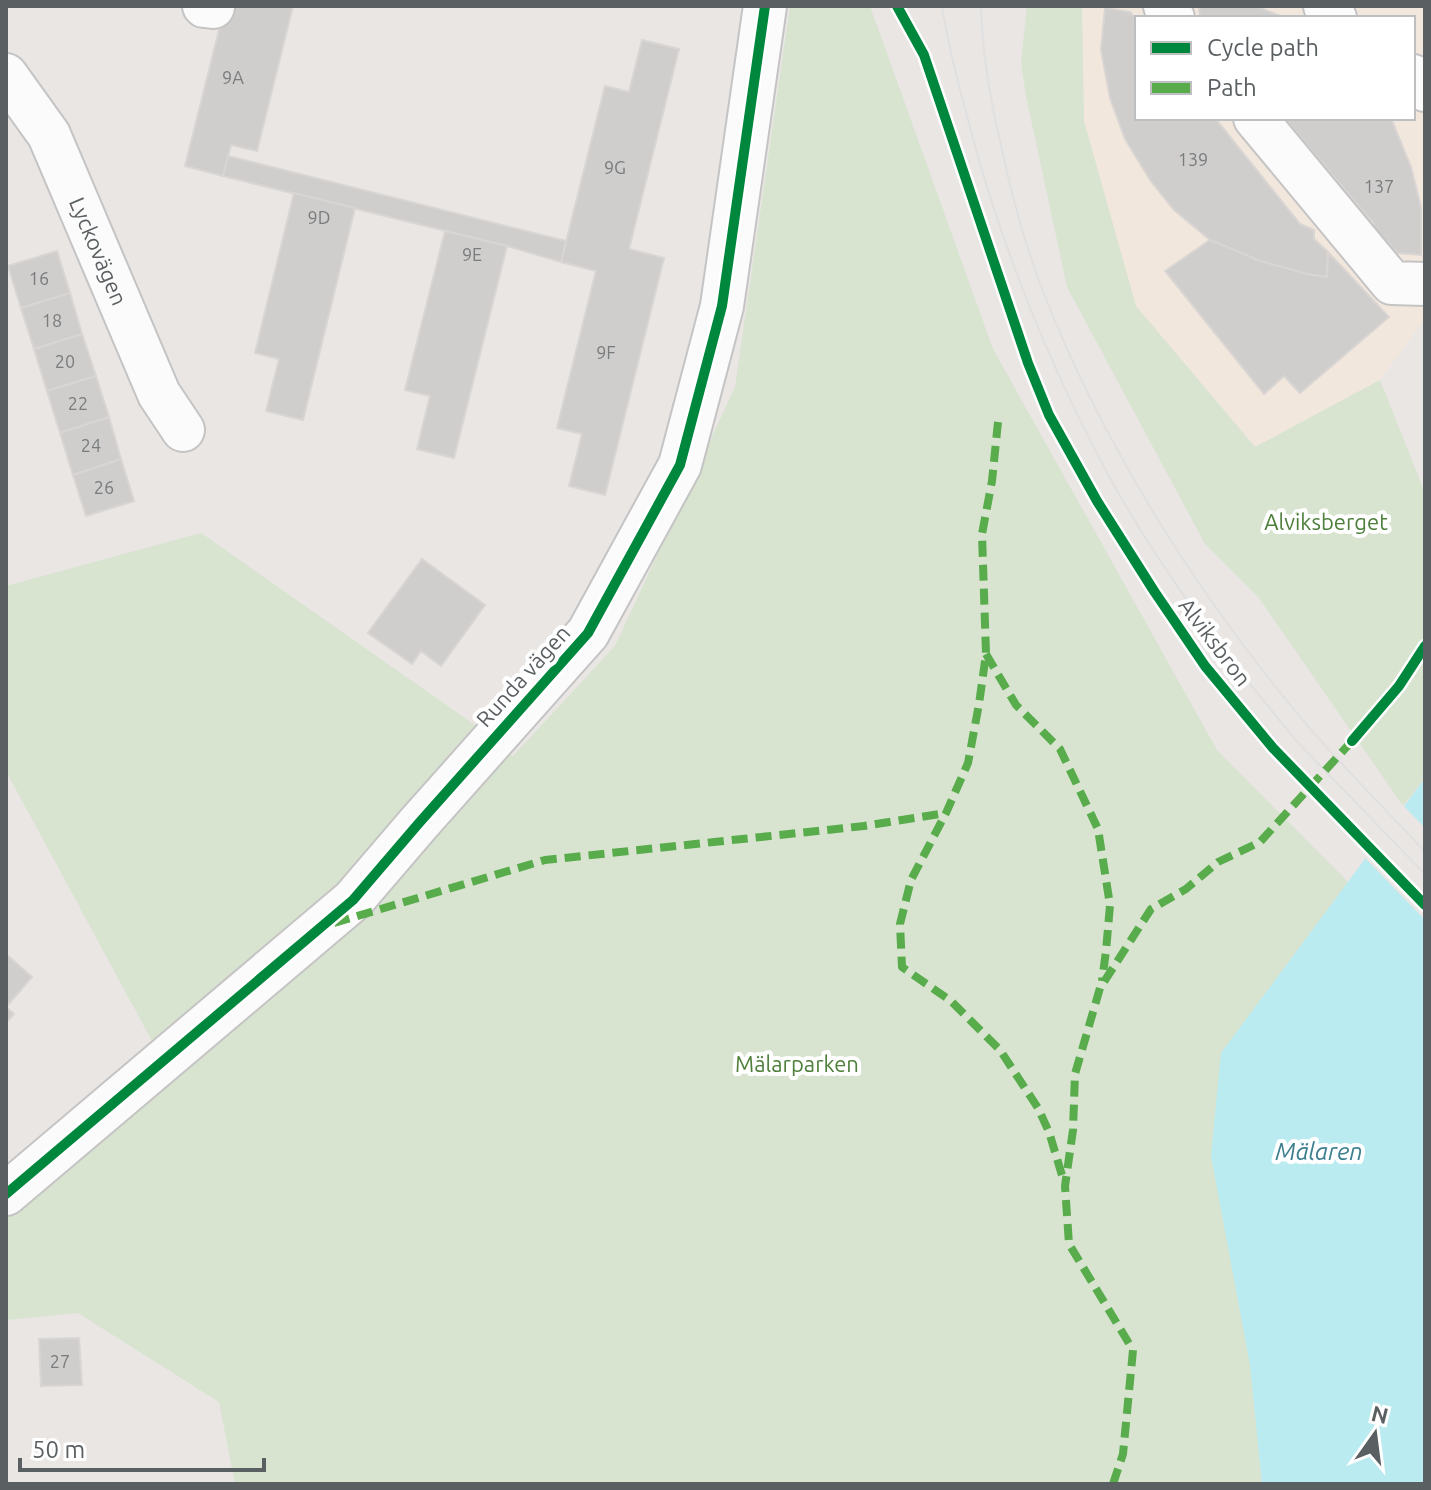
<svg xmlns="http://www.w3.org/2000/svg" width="1431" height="1490" viewBox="0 0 1431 1490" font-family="Ubuntu,sans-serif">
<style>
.commercial{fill:#f2e7dd;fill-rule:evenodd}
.green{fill:#d8e3d0}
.water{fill:#b9ebf1}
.pier{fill:#e9e6e4}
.building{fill:#d0cdcd;stroke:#d8d5d3;stroke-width:2}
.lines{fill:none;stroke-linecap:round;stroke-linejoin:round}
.minor-casing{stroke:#c5c4c4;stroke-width:46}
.minor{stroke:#fcfbfb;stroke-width:42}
.tram{stroke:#e0e0e0;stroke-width:2}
.quiet{stroke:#58ac4b;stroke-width:8;stroke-dasharray:16 8;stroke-linecap:butt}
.cycleway-casing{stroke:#fff;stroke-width:15}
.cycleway{stroke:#00873e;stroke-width:10}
.labels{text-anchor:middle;stroke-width:8;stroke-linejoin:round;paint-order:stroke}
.number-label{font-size:18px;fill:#797c7d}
.street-label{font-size:22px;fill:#5a5f61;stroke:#fff}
.park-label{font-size:22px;fill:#4d7f3b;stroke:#fff}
.water-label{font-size:24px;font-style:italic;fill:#3c7e8e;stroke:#fff}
</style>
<rect width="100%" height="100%" fill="#e9e6e4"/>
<path class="commercial" d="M 1082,6 L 1425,6 L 1425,319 L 1380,380 L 1256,447 L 1136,306 L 1084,121 ZM 1137,18 L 1413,18 L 1413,118 L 1137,118 Z"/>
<g class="green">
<polygon points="790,6 870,6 993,349 1217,750 1349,883 1221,1054 1262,1484 235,1484 219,1402 78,1313 6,1320 6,1215 172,1078 6,771 6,586 201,533 482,730 513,756 615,646 735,387"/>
<polygon points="1027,6 1082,6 1084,121 1136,306 1255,447 1380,380 1425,493 1425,778 1403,806 1259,598 1205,544 1067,287 1026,96 1021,63"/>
</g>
<polygon class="water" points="1425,778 1425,1484 1262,1484 1250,1365 1211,1156 1221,1053"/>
<polygon class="pier" points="1401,803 1425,828 1425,920 1363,856"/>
<g class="building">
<polygon points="225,6 293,6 257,151 231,145 223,176 185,166"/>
<polygon points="1199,6 1256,6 1285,18 1200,18"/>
<polygon points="1105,8 1130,12 1137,20 1137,118 1215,118 1300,224 1314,230 1314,239 1328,252 1327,277 1307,274 1260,261 1210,240 1174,210 1150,180 1125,139 1110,98 1101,50"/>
<polygon points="642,40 679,49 629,249 664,258 605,495 569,486 582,434 557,428 596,271 561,262 605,86 629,92"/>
<polygon points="1284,118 1391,118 1411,167 1421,207 1421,255 1397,253 1388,242 1379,241 1373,232 1374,224"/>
<polygon points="228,156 566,241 561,262 507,246 223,176"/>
<polygon points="294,193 355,208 303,420 266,411 279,359 255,353"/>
<polygon points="445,231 507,246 454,458 417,449 430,396 405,390"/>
<polygon points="1210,240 1260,261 1307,274 1327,277 1328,252 1389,317 1300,393 1284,376 1264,394 1165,271"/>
<polygon points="57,251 70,293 21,308 8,266"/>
<polygon points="70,293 82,334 34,349 21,308"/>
<polygon points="82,334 96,376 47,391 34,349"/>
<polygon points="96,376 109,417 60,433 47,391"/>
<polygon points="109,417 121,459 73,475 60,433"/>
<polygon points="121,459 134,501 86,516 73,475"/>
<polygon points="422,559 485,605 441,666 421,651 412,664 368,633"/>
<polygon points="6,954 32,977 6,1007 14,1014 6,1023"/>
<polygon points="79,1338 82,1385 41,1386 39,1339"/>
</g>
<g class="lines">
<defs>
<g id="minor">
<polyline points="204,6 213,7"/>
<polyline points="1165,6 1173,18"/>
<polyline points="1325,6 1335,18"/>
<path id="s1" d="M 6,75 L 49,135 L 159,394 L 183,430"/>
<polyline points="1413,76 1425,90"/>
<polyline points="1255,118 1392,283 1425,284"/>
<polyline points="6,1194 353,900 419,823 588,633 680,465 722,306 765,6"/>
</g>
</defs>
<use href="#minor" class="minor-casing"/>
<use href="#minor" class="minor"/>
<g class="tram">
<path d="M 942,6 C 950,56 964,105 977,153 C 1008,262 1051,367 1104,467 C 1156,564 1224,654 1295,739 C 1311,757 1328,774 1345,791 C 1372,819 1398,847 1425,874"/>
<path d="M 981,6 C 982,53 991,104 1002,150 C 1012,197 1025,244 1042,289 C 1104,448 1202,603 1313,732 C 1349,773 1388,812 1425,852"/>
</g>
<g class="quiet">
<polyline points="998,422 992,481 982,534 986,654 979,704 968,763 946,813 911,880 900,924 902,967 951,1001 1000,1050 1038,1108 1049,1132 1064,1182"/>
<polyline points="986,654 1016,705 1060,749 1098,829 1110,905 1106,951 1102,981"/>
<polyline points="334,923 545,860 864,826 946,813"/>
<polyline points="1113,1484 1123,1454 1133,1350 1069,1244 1065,1186 1073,1130 1075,1074 1100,988 1151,909 1186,889 1218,862 1260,842 1352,741"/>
</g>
<defs>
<g id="cycleway">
<polyline points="897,6 924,55 1028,363 1049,415 1097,501 1154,591 1205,666 1273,748 1425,905"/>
<polyline points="1352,741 1399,686 1425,646"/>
<polyline points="6,1194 353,900 419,823 588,633 680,465 722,306 765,6"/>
</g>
</defs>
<use href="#cycleway" class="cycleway-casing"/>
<use href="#cycleway" class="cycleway"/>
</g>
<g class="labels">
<g class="number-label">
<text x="233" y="84">9A</text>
<text x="1193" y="166">139</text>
<text x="615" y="174">9G</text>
<text x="1379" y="193">137</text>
<text x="319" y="224">9D</text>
<text x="472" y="261">9E</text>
<text x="39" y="285">16</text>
<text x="52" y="327">18</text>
<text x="606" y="359">9F</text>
<text x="65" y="368">20</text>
<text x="78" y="410">22</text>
<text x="91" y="452">24</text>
<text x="104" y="494">26</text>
<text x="60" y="1368">27</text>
</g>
<g class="street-label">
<text dy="8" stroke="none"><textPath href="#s1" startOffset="200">Lyckovägen</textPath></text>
<text transform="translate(1215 642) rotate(53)" y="8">Alviksbron</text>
<text transform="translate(523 676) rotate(-48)" y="8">Runda vägen</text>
</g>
<g class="park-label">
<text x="1326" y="530">Alviksberget</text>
<text x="797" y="1072">Mälarparken</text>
</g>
<g class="water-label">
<text x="1319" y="1160">Mälaren</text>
</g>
</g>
<rect width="1431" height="1490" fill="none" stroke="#5a5f61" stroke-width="16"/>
<rect x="1135" y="16" width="280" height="104" fill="#ffffff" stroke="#bdbfc0" stroke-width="2"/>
<rect x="1151" y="42" width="40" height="12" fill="#00873e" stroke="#bdbfc0" stroke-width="2"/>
<text x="1207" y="56" font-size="24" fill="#5a5f61">Cycle path</text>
<rect x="1151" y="82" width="40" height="12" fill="#58ac4b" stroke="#bdbfc0" stroke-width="2"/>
<text x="1207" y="96" font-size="24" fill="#5a5f61">Path</text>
<g transform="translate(1375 1434) rotate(14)" stroke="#ffffff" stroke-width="6" paint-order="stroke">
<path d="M0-6L14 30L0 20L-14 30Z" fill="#5a5f61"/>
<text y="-12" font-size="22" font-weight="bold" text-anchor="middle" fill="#5a5f61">N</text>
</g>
<path d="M20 1458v12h244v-12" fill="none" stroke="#5a5f61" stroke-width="4"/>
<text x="32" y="1458" font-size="24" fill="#5a5f61" stroke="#ffffff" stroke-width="6" paint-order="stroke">50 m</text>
</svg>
